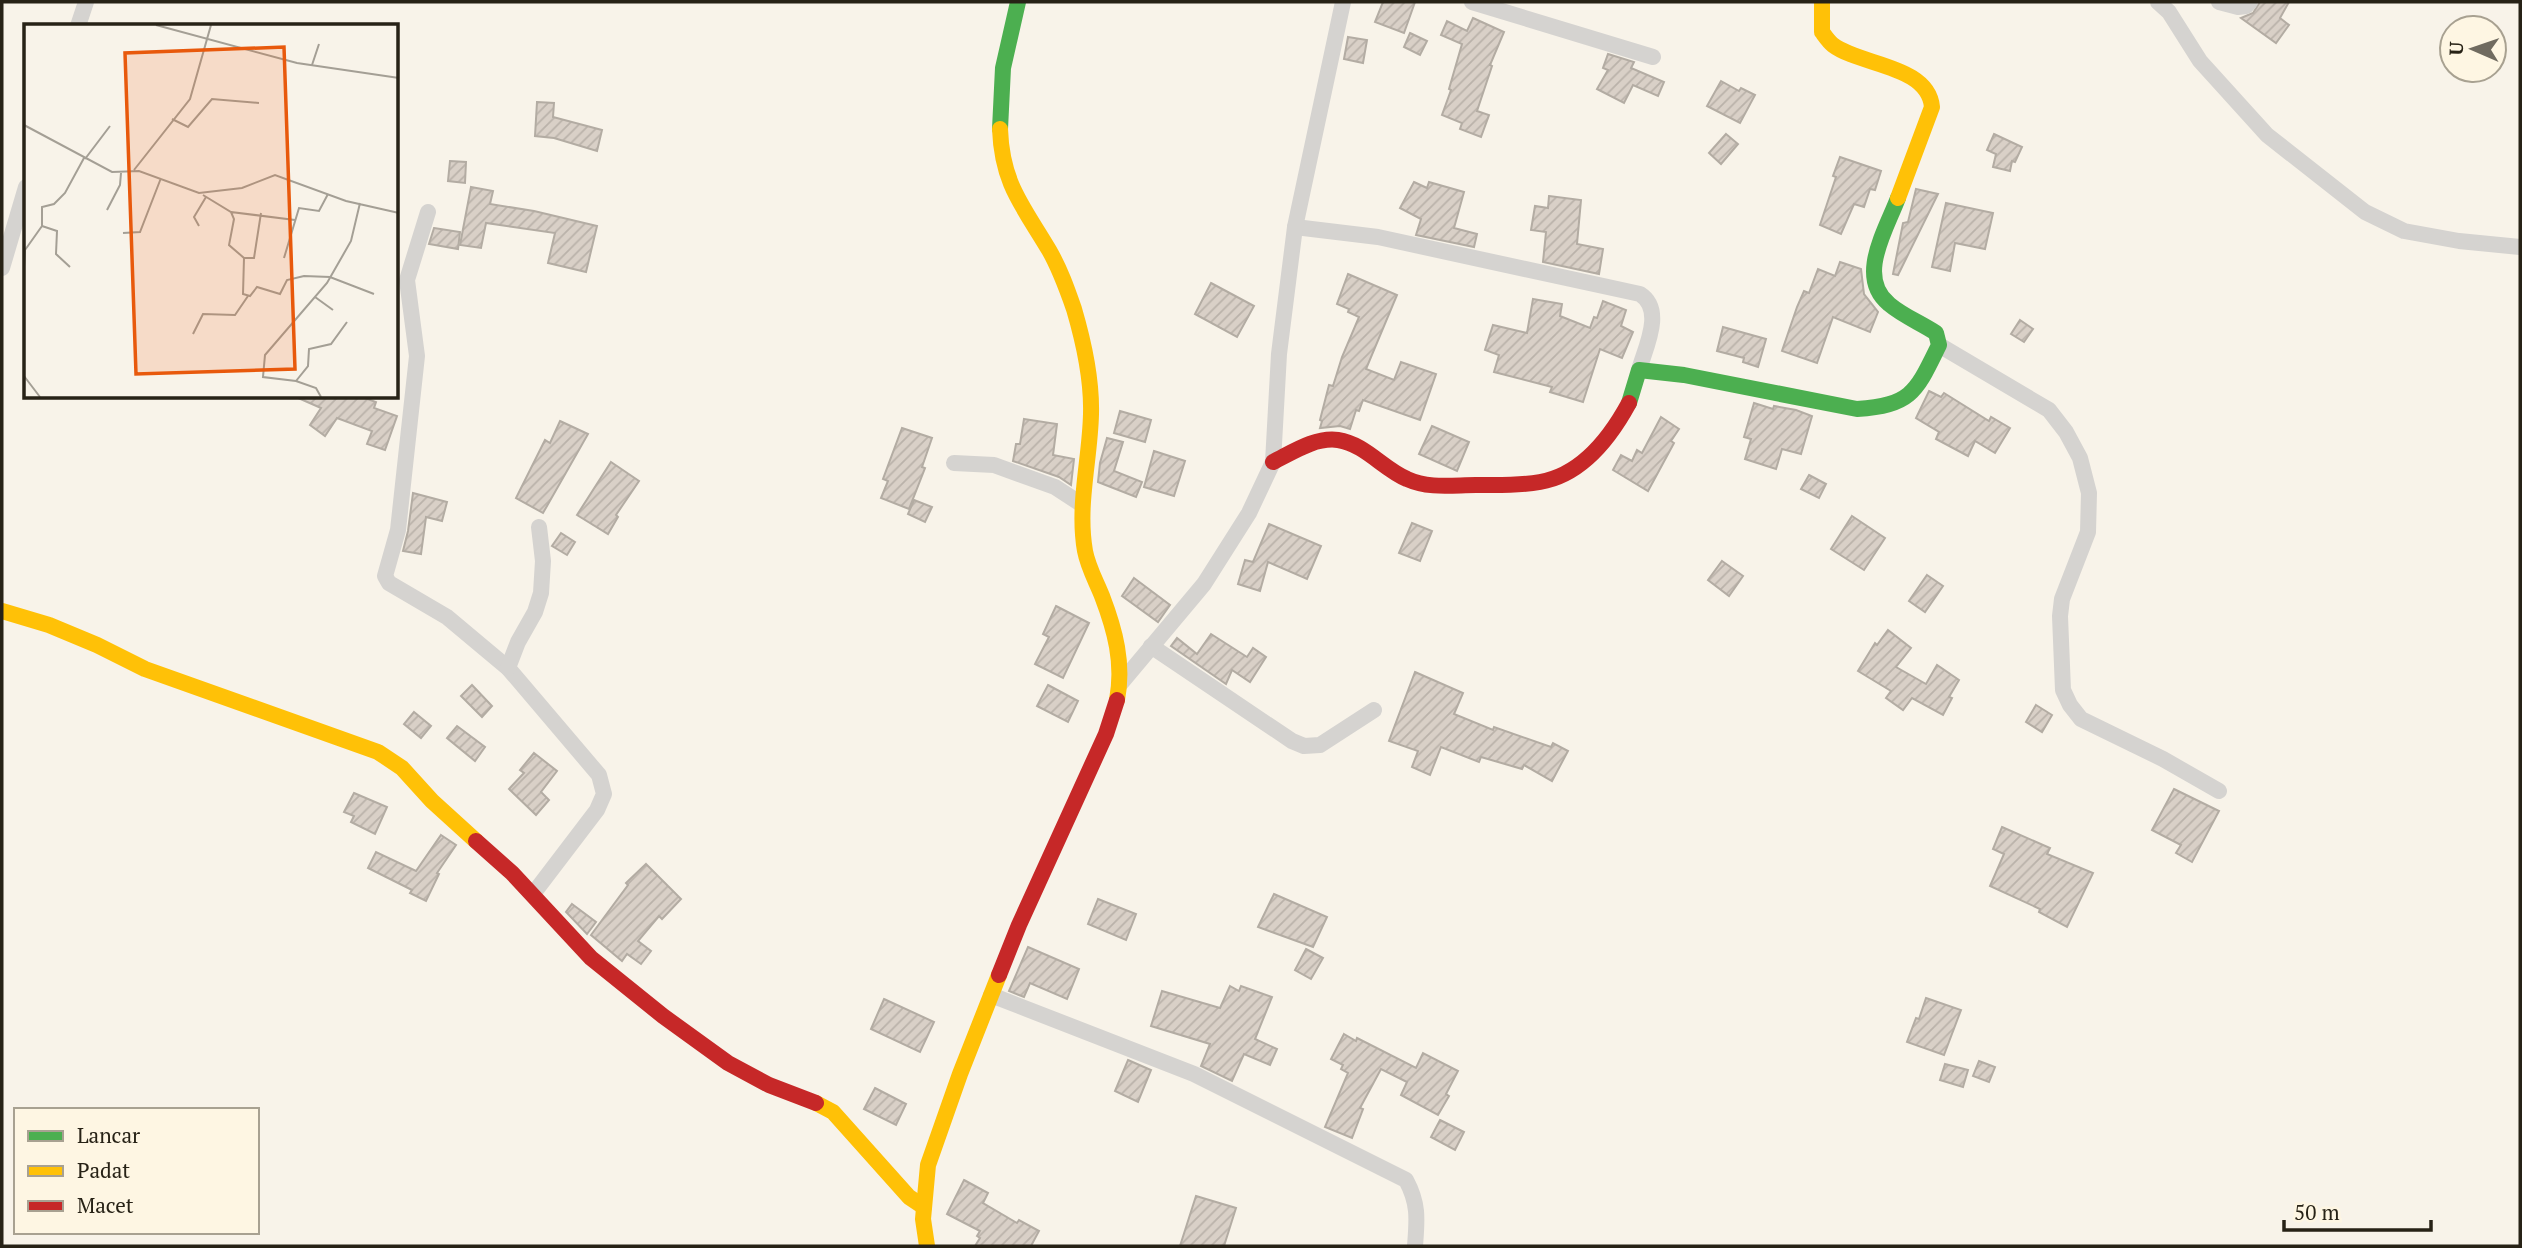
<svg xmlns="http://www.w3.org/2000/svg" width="2522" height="1248" viewBox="0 0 2522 1248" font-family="'PT Serif',serif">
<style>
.building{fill:url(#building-hatch);stroke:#b3aca3;stroke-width:2}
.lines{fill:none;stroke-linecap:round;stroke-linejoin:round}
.street{stroke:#d5d3d0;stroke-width:16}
.fast{stroke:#4caf50;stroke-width:16}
.slow{stroke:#ffc107;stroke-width:16}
.jam{stroke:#c62828;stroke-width:16}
.inset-road{fill:none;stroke:#a49f95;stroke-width:2}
.view{fill:#e8590c;fill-opacity:0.15;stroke:#e8590c;stroke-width:3.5}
.inset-edge{fill:none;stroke:#272216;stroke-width:3.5}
</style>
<defs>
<pattern id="building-hatch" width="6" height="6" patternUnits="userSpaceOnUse" patternTransform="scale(1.75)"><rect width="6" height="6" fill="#d9d0c7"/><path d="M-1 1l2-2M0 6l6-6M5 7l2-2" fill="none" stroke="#bab2aa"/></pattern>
</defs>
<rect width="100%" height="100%" fill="#f8f3e9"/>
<g class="building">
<polygon points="1383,2 1415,2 1404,33 1375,22"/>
<polygon points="2260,2 2289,2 2280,18 2289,25 2276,43 2241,18 2253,13"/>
<polygon points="1473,18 1504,32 1490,65 1492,66 1477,111 1489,115 1481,137 1460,129 1462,123 1442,115 1451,90 1449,89 1462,44 1441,35 1447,21 1467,31"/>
<polygon points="1410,33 1427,41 1420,55 1404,47"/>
<polygon points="1348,37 1367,40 1363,63 1344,59"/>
<polygon points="1608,54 1634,62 1631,68 1664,82 1658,96 1633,85 1624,103 1597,89 1608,70 1603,68"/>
<polygon points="1721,81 1739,91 1741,88 1755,95 1740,123 1707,106"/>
<polygon points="537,102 554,103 553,117 602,130 597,151 554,138 535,136"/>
<polygon points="1726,134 1738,144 1721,164 1709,153"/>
<polygon points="1994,134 2022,147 2015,162 2012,161 2010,171 1993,167 1996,154 1987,150"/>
<polygon points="1840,157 1881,171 1875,190 1870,189 1864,207 1854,204 1841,234 1820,225 1836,177 1833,176"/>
<polygon points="450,161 466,162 465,183 448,181"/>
<polygon points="1414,182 1427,188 1429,182 1464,192 1454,228 1477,234 1474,247 1416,235 1421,219 1400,208"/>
<polygon points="471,187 493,191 490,204 534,211 597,226 586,272 548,263 555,233 486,223 481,248 460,245"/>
<polygon points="1916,189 1938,194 1898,275 1893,274 1903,223 1908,222"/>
<polygon points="1549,196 1581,200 1577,244 1603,249 1599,274 1543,262 1546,232 1531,230 1535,206 1548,208"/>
<polygon points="1946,203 1993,213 1985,249 1955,243 1950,271 1932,267"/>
<polygon points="434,228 460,232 458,249 429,244"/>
<polygon points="1840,262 1861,269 1864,294 1878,312 1870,332 1833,317 1817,363 1782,351 1797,307 1804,291 1809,293 1818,269 1835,276"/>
<polygon points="1348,274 1397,295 1366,369 1394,380 1401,362 1436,374 1420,420 1363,400 1359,411 1356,410 1350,429 1340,426 1320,428 1322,421 1320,420 1329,385 1333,386 1342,357 1359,317 1348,312 1349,309 1337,304"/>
<polygon points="1211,283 1254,306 1237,337 1195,314"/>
<polygon points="1533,299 1562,304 1560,316 1590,328 1594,317 1597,318 1603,301 1626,310 1621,326 1633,332 1622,358 1600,349 1583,402 1550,392 1552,387 1494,372 1499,355 1485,350 1493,325 1527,333"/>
<polygon points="2020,320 2033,329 2024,342 2011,334"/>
<polygon points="1723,327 1766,339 1758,367 1743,362 1744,358 1717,351"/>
<polygon points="1929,391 1941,397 1944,393 1989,421 1991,417 2010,428 1995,453 1975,441 1968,456 1936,439 1939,432 1916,418"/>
<polygon points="296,397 362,397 376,402 374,408 397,416 385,450 367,444 372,431 337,418 325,436 310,425 321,408"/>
<polygon points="1754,403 1773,409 1774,406 1796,410 1812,416 1801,454 1782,449 1776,469 1745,459 1751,439 1744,437"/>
<polygon points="1120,411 1151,420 1145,442 1114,433"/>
<polygon points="1661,417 1679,429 1671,441 1674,443 1648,491 1613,470 1621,455 1632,461 1637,450 1642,453"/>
<polygon points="1024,419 1057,424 1053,455 1074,459 1071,485 1059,477 1013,461 1016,444 1020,444"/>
<polygon points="560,421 588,434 543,513 516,498 545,440 550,443"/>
<polygon points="1432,426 1469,442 1457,471 1419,454"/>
<polygon points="902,428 932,438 922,467 925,468 909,509 881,498 888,481 883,479"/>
<polygon points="1107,438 1123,442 1114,471 1142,482 1136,497 1098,482 1100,463"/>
<polygon points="1154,451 1185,461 1174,496 1144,487"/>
<polygon points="611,462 639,481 616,515 618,517 608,534 577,515"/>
<polygon points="1809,475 1826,484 1819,498 1801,489"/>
<polygon points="413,493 447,502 442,521 426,517 421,554 403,551 408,531"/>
<polygon points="914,500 932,507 925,522 908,514"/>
<polygon points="1852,516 1885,538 1864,570 1831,549"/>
<polygon points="1412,523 1432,531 1420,561 1399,553"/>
<polygon points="1269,524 1321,546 1307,579 1268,562 1260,591 1238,584 1245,560 1253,562"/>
<polygon points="561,533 575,542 567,555 552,546"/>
<polygon points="1722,561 1743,576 1729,596 1708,580"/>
<polygon points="1927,575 1943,586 1925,612 1909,601"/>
<polygon points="1134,578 1170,605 1158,622 1122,596"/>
<polygon points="1056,606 1089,623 1063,678 1035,664 1049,637 1043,634"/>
<polygon points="1888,630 1911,648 1896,667 1926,684 1937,665 1959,680 1949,697 1952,698 1943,715 1912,698 1903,710 1886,698 1891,691 1858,671 1875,643 1877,645"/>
<polygon points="1211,634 1247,657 1253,648 1266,657 1250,682 1232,670 1226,684 1171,646 1177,638 1197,654"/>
<polygon points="1415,672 1463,693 1454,714 1493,730 1494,727 1551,747 1553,743 1568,751 1552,781 1524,765 1522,769 1481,757 1479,762 1441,747 1430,775 1412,767 1418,751 1389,741"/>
<polygon points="472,685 492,706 482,717 461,696"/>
<polygon points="1048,685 1078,701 1068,722 1037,706"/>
<polygon points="2036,705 2052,715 2042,732 2026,722"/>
<polygon points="414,712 431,726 421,738 404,724"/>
<polygon points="457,726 485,747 475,761 447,738"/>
<polygon points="534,753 557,771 541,792 549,800 536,815 509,789 524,773 520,770"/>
<polygon points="2174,789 2219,811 2192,862 2176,853 2181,845 2152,830"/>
<polygon points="354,793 387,807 375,834 351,822 354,816 344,812"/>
<polygon points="2002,827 2050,848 2047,854 2093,873 2067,927 2039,912 2040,909 1990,886 2004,854 1993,849"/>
<polygon points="441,835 456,845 437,873 439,874 426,901 410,893 412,890 368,868 376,852 416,871"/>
<polygon points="646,864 681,899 662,919 659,916 638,941 651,951 641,964 627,954 622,961 591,935 628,885 626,883"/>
<polygon points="1274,894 1327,917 1313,947 1258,927"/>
<polygon points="1098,899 1136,914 1126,940 1088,924"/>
<polygon points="572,904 596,922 587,934 566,912"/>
<polygon points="1028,947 1079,969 1067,999 1030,983 1024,997 1009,991"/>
<polygon points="1306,949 1323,958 1311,979 1295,970"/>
<polygon points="1230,986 1239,991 1241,986 1272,997 1255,1039 1277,1049 1270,1065 1244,1054 1232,1081 1201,1066 1210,1044 1151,1026 1162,991 1220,1008"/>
<polygon points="1926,998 1961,1010 1944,1055 1907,1042 1916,1018 1919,1019"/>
<polygon points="884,999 934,1022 920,1052 871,1029"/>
<polygon points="1344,1034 1356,1041 1357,1038 1416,1068 1423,1053 1458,1071 1446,1094 1449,1096 1438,1115 1401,1095 1407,1082 1381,1069 1360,1108 1363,1109 1352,1138 1325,1127 1348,1073 1341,1069 1343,1065 1331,1059"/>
<polygon points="1128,1060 1151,1070 1138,1102 1115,1091"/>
<polygon points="1979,1061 1995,1067 1989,1082 1973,1076"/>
<polygon points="1945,1064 1968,1070 1963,1087 1940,1080"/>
<polygon points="875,1088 906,1104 896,1125 864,1109"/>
<polygon points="1440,1120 1464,1132 1455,1150 1431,1137"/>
<polygon points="964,1180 988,1193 983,1203 1017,1223 1019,1220 1039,1231 1031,1246 975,1246 980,1238 977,1236 980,1231 947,1214"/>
<polygon points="1196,1196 1236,1208 1224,1246 1180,1246"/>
</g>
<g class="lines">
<g class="street">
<polyline points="1472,2 1653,57"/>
<polyline points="2158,2 2169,12 2200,61 2267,135 2365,212 2404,231 2459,241 2520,247"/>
<polyline points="2219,2 2238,7 2246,6 2250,2"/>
<polyline points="78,26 86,2"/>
<polyline points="428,212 407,280 417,356 398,530 385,576 389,583 447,617 508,668 599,775 604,794 597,810 533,894"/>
<path d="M 1295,227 L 1378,237 L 1640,294 C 1665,310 1645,348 1639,370"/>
<polyline points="2,268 26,187"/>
<polyline points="1939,345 2049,410 2066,432 2080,458 2089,493 2088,532 2062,599 2060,616 2063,690 2070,705 2081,719 2163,759 2219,791"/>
<polyline points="954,463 994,465 1055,487 1081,504"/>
<polyline points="1151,646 1292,741 1304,746 1320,745 1374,710"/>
<polyline points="508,668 518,642 535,612 541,593 543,561 539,527"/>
<polyline points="1121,683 1204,584 1249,513 1273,462 1279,354 1295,227 1343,2"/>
<path d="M 991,995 L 1194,1074 L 1406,1180 C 1419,1204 1417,1220 1415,1246"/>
</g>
<g class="fast">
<polyline points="1000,129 1003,68 1018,2"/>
<path d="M 1629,403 L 1639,370 L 1684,375 L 1857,409 C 1912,405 1916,392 1939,345 L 1936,333 C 1921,323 1903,316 1889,304 C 1856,277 1886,230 1898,198"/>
</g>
<g class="slow">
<path d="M 1822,2 L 1822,32 C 1825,36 1829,42 1833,45 C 1861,66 1928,65 1932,107 L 1898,198"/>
<path d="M 1000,129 C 1002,184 1023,206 1049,250 C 1060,269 1067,289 1074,309 C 1084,343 1092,378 1091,414 C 1090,460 1077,505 1085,551 C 1088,567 1096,581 1102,596 C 1115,630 1124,663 1117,700"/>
<polyline points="2,611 49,625 97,645 145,669 378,752 402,768 432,801 476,841"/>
<polyline points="816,1103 833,1112 909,1197 924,1207"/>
<polyline points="927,1246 923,1219 928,1165 960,1074 999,975"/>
</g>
<g class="jam">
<path d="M 1273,462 C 1293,452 1315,437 1338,440 C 1365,444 1383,469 1407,479 C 1429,489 1453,485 1476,485 C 1497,485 1519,486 1540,482 C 1581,475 1610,438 1629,403"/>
<polyline points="476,841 512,873 591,958 663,1016 728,1063 769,1085 816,1103"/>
<polyline points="999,975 1019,925 1106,734 1117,700"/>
</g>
</g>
<g transform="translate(24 24)">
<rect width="374" height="374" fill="#f8f3e9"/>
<path class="inset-road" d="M 132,1 L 273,39 L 375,54M 288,41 L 295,20M 148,95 L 164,103 L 188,75 L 235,79M 0,101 L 88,148 L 115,147 L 175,169 L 218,164 L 251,151 L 322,177 L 375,189M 61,135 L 86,102M 110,146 L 166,75 L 187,1M 179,171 L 207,188 L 271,196M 83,186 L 96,161 L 97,149M 207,188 L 210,195 L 205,221 L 220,234 L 219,270 L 226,272 L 233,263 L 256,270 L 263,256 L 280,252 L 306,253 L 350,270M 18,202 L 33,207 L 32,230 L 46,243M 175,202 L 170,193 L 182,173M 99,209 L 116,208 L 137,154M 220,234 L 230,234 L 237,189M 260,234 L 275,184 L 295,187 L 304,170M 0,243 L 1,226 L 18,202 L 18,183 L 30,180 L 41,169 L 60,134M 291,273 L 309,286M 169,310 L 179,290 L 211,291 L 224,272M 0,352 L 16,373M 272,357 L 284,342 L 285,325 L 307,320 L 323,298M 297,373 L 292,364 L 272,357 L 239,353 L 241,331 L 303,259 L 327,217 L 336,179"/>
<path class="view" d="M 260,23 L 271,345 L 112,350 L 101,29 Z"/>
<rect width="374" height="374" class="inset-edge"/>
</g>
<rect width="2522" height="1248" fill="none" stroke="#272216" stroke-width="7"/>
<rect x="14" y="1108" width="245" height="126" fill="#fef6e3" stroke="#a8a191" stroke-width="2"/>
<rect x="28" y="1131" width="35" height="10" fill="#4caf50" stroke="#a8a191" stroke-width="2"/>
<text x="77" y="1143" font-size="21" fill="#272216">Lancar</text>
<rect x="28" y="1166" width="35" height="10" fill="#ffc107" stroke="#a8a191" stroke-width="2"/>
<text x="77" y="1178" font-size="21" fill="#272216">Padat</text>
<rect x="28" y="1201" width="35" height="10" fill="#c62828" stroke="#a8a191" stroke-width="2"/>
<text x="77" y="1213" font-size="21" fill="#272216">Macet</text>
<g transform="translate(2473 49) rotate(272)"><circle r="33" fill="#fef6e3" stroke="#a8a191" stroke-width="2"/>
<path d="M0-5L12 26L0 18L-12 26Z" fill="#706b60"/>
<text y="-10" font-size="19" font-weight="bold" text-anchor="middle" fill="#272216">U</text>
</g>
<path d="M2284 1220v10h147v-10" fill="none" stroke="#272216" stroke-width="3.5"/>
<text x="2294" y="1220" font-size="21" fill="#272216" stroke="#fef6e3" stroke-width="5" paint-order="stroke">50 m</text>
</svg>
